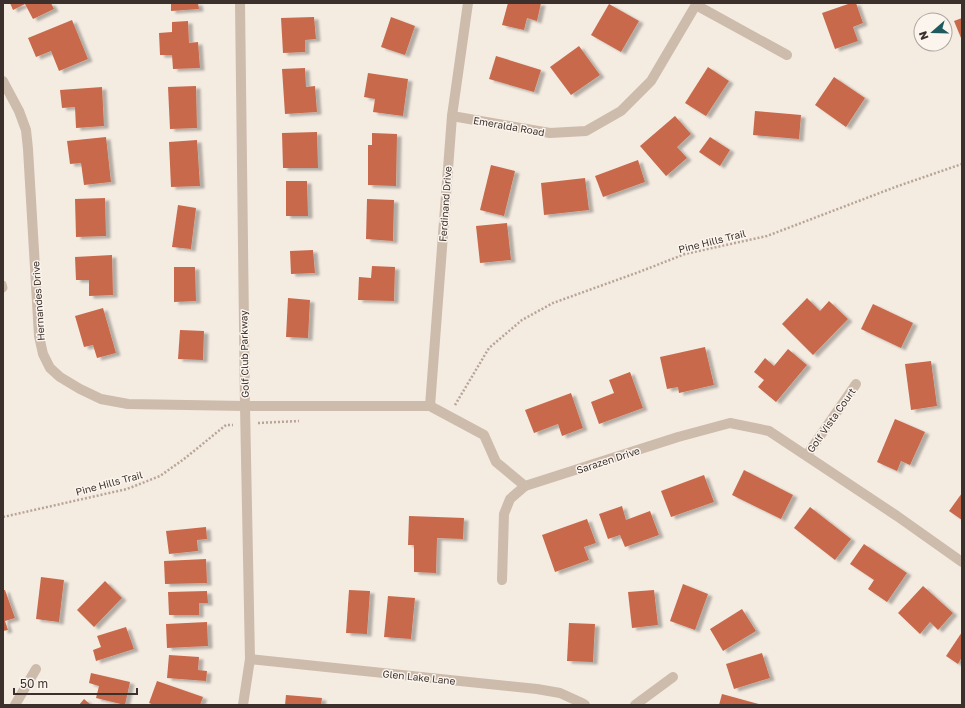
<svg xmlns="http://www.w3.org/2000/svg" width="965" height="708" viewBox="0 0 965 708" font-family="'Golos Text',sans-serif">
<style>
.building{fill:#c8694b;filter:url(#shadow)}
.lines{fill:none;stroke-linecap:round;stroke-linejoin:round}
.path{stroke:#b9a596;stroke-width:2.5;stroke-dasharray:2 2;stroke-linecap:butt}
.service{stroke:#cdbbac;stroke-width:7}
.minor{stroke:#cdbbac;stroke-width:10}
.tertiary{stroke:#cdbbac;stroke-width:10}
.labels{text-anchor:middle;stroke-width:3;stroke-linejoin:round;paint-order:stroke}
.street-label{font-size:10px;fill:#3b302b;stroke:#fbf5ee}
</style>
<defs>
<filter id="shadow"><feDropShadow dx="4.5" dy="2.5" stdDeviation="1" flood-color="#0004"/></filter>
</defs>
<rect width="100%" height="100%" fill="#f4ebe1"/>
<g class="building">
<polygon points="10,3 51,3 54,9 33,19 25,4 13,10"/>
<polygon points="171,3 198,3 199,9 171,11"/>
<polygon points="508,3 541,3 537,21 527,18 524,30 502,25"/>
<polygon points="851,3 856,3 863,23 853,27 858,41 835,49 822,13"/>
<polygon points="609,4 639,21 621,52 591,35"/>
<polygon points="314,17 316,39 305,40 305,52 283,53 281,18"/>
<polygon points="391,17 415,26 405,55 381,47"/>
<polygon points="962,18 962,37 961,38 954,21"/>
<polygon points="72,20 88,59 59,71 51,51 36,57 28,38"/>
<polygon points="188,21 189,43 198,42 200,68 173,69 172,55 160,55 159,33 172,32 172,22"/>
<polygon points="579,46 600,75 571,95 550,67"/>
<polygon points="496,56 541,70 534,92 489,79"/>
<polygon points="708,67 729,81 706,116 685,103"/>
<polygon points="305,68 306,87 315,86 317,112 285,114 282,69"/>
<polygon points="368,73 408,79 403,116 373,112 375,99 364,97"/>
<polygon points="834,77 865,98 846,127 815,105"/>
<polygon points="196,86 197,128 170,129 168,87"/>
<polygon points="102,87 104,126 76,128 75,107 62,108 60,90"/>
<polygon points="755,111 801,115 799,139 753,135"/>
<polygon points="675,116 691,134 677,147 687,158 666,176 640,146"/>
<polygon points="317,132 318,168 283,168 282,133"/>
<polygon points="372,133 397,134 396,186 368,185 368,145 372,145"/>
<polygon points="106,137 111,182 84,185 81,163 70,164 67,141"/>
<polygon points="710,137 730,150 720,166 699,152"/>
<polygon points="197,140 200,186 171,187 169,142"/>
<polygon points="638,160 645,182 603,197 595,176"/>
<polygon points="491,165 515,171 504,216 480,210"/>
<polygon points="585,178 589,210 544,215 541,183"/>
<polygon points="286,181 307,181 308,216 286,216"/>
<polygon points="105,198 106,236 76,237 75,199"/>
<polygon points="367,199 394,200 393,241 366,239"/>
<polygon points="178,205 196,208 191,249 172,247"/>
<polygon points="507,223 511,260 480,263 476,226"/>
<polygon points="313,250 315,273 291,274 290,251"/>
<polygon points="112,255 113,295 89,296 89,280 76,280 75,257"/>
<polygon points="372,266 395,267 394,301 358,300 359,277 371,278"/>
<polygon points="174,267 195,267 196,301 174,302"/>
<polygon points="288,298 310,300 308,338 286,337"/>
<polygon points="807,298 820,311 829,301 848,319 813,355 782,324"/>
<polygon points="873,304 913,323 901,348 861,329"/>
<polygon points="103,308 116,353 97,358 93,345 84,347 75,316"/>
<polygon points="180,330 204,331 203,360 178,359"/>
<polygon points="705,347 714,385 679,393 678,387 667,389 660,357"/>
<polygon points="788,349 807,365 776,402 758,387 764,380 754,372 765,358 774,366"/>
<polygon points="931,361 937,406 911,410 905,364"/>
<polygon points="630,372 643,408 599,424 591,402 614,393 609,380"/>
<polygon points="571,393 583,428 562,436 558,424 534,433 525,410"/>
<polygon points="895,419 925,432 910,465 901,461 897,471 877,462"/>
<polygon points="744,470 793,495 781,519 732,495"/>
<polygon points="704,475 714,502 671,517 661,491"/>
<polygon points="962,493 962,520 949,511"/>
<polygon points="622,506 626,520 650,511 659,535 625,547 620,535 608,539 599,514"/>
<polygon points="810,507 851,539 835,560 794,528"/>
<polygon points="409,516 464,518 463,539 437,538 436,573 414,572 414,545 408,545"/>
<polygon points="587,519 596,543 584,547 589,560 555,572 542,535"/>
<polygon points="206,527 207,539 197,540 198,551 169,554 166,531"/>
<polygon points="864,544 907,573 887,602 868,589 874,580 850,564"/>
<polygon points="206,559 207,583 165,584 164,561"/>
<polygon points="41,577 64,580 59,622 36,619"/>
<polygon points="105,581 122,598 94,627 77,610"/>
<polygon points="683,584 708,594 695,630 670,621"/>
<polygon points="923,586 953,613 938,630 930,622 920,634 898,613"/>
<polygon points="3,590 5,590 15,618 5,621 8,630 3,631"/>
<polygon points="349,590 370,591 367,634 346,633"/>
<polygon points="654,590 658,625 632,628 628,592"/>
<polygon points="207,591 208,603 199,603 199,615 169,615 168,592"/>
<polygon points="388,596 415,598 411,639 384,637"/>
<polygon points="742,609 756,631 723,651 710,629"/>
<polygon points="207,622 208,646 167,648 166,624"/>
<polygon points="569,623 595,624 593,662 567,661"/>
<polygon points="126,627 134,649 96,661 93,650 101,647 97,636"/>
<polygon points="962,632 962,657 958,664 946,656"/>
<polygon points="762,653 770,678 734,689 726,664"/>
<polygon points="169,655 199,657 198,670 207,671 206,681 167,678"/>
<polygon points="91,673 130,682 125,705 96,698 99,686 89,683"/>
<polygon points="157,681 203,697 200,705 154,705 149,703"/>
<polygon points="722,694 762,705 719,705"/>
<polygon points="286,695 322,698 321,705 285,705"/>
<polygon points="84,699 91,705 79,705"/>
</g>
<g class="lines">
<g class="path">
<polyline points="455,405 489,348 522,320 553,303 639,272 685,254 767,236 898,186 962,164"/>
<polyline points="258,423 299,421"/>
<polyline points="3,517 127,489 160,476 184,459 226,425 233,425"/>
</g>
<polyline class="service" points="3,284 4,288 3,289"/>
<g class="minor">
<polyline points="240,3 245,406 430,406 484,435 496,462 525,486 678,437 730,423 769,431 897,516 962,562"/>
<polyline points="696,5 787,55"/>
<polyline points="452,116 550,133 586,131 621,111 651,81 697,3"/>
<polyline points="430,406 452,116 468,3"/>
<polyline points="807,455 856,384"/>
<polyline points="502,580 504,514 510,499 525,486"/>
<polyline points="250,659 537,689 560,693 582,703 585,705"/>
<polyline points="15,705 36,669"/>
<polyline points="635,705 673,677"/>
</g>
<polyline class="tertiary" points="3,81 19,111 26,130 28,149 39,336 43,354 50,368 60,377 80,389 101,399 128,404 245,406 250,659 243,705"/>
</g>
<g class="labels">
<g class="street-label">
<text transform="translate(509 126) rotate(10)" y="4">Emeralda Road</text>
<text transform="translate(445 204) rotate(-86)" y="4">Ferdinand Drive</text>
<text transform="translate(712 241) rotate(-14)" y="4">Pine Hills Trail</text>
<text transform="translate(38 301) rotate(-94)" y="4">Hernandes Drive</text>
<text transform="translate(244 354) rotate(-91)" y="4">Golf Club Parkway</text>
<text transform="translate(831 420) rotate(-55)" y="4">Golf Vista Court</text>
<text transform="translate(608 460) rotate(-18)" y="4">Sarazen Drive</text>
<text transform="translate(109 483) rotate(-15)" y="4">Pine Hills Trail</text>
<text transform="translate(419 677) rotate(6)" y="4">Glen Lake Lane</text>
</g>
</g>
<rect width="965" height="708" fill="none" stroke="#3b302b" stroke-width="8"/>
<g transform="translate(933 32) rotate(250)"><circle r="19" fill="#fbf5ee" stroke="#aea6a0"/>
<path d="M0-3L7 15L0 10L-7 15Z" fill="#1f5a5e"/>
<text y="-6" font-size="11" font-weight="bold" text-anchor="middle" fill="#3b302b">N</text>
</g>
<path d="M14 688v6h123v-6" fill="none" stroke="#3b302b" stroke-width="2"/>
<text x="20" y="688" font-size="12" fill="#3b302b" stroke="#fbf5ee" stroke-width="3" paint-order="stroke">50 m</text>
</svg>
